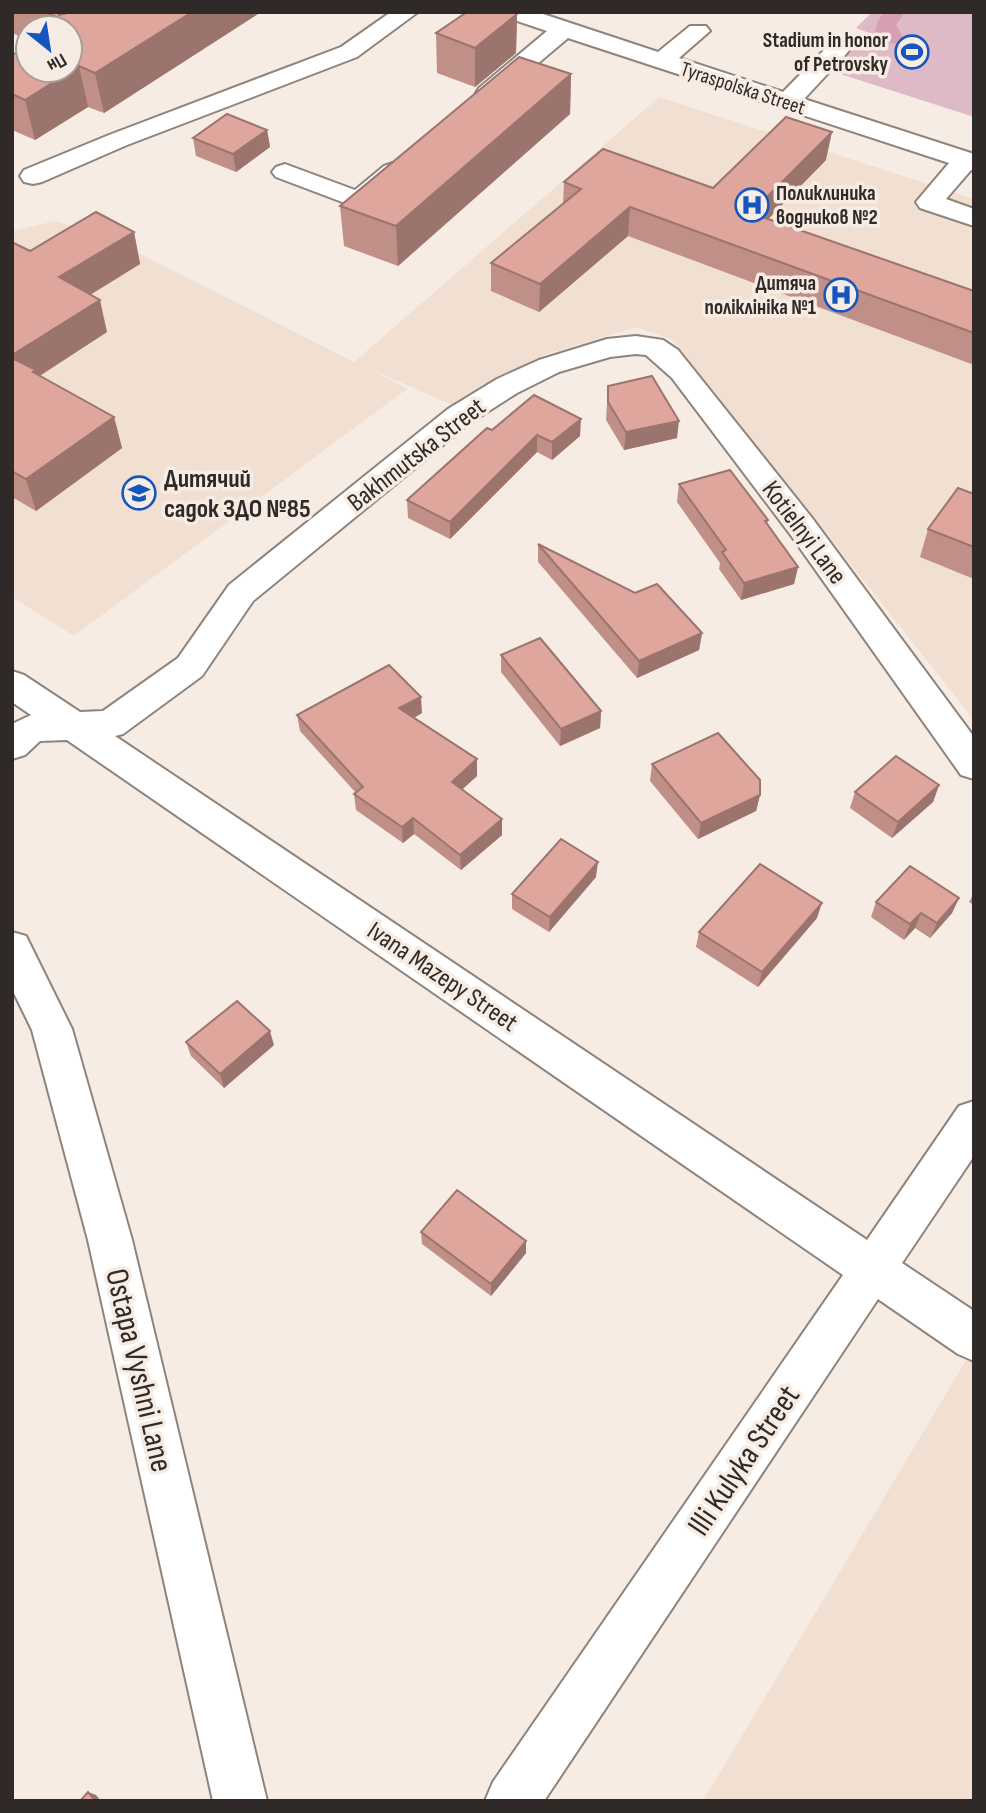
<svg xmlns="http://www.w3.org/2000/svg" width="986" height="1813" viewBox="0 0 986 1813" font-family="'Sofia Sans Condensed',sans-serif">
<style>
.built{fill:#f1e0d2}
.green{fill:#ddbac5}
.forest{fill:#d6a0b2}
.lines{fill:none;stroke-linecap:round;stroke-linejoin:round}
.minor-casing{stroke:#8e847c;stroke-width:4}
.minor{fill:#fff;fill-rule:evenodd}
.wall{fill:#c08f87}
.shaded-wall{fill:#9c746e}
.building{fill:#dfa69d;stroke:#9c746e;stroke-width:2}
.labels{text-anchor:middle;stroke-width:7;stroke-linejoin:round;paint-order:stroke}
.far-poi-label{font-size:21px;font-weight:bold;fill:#2f2a27;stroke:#f7ece3;text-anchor:end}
.far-street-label{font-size:21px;fill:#2f2a27;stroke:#f7ece3}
.street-label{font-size:26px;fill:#2f2a27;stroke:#f7ece3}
.poi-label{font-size:26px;font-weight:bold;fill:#2f2a27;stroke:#f7ece3;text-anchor:start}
.near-street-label{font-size:32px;fill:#2f2a27;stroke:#f7ece3}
</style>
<rect width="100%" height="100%" fill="#f7ece3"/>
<g class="built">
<polygon points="659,97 974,199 974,720 673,340 637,327 544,355 457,407 370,369 407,389 74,636 12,597 12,231 55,221 107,237 354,362"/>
<polygon points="974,1347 974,1801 703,1801"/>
</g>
<polygon class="green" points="872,12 974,12 974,117 831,71 869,33 856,28"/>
<polygon class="forest" points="885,12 905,12 896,25 910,49 874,37 878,20"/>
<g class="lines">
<defs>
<g id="minor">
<polygon points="391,12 418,12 357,57 127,145 42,182 33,184 24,182 20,176 24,170 109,135 341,47"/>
<polygon points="502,12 537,12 658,52 690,26 706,26 710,31 679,58 783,92 830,44 846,44 850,49 846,54 804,99 974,154 974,171 971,170 946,199 974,209 974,226 920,208 916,202 949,163 568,38 497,98 488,100 479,98 476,93 479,88 547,31 505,17"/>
<polygon points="393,163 402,166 406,171 402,176 367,206 358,208 276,177 272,172 276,167 285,164 355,190 384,166"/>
<polygon points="636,336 663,340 678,350 812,518 974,737 974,779 961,775 790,534 672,378 646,355 636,354 610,357 559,372 517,393 470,423 253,601 202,676 123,734 115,736 867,1240 959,1106 974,1101 974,1156 902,1263 974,1311 974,1361 958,1354 878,1299 544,1801 485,1801 493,1782 843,1275 67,740 40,741 25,755 12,759 12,724 31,715 12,702 12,671 24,675 80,712 103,711 178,658 229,585 448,409 497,379 539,360 607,339"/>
<polygon points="12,932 26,936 72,1029 132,1240 267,1801 213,1801 88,1240 32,1030 12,989"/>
</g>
</defs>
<use href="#minor" class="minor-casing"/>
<use href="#minor" class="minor"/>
</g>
<g class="wall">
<polygon points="12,12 261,12 104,113 88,107 35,140 12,130 12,55 70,28 28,28 28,40 12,33"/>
<polygon points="517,14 516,53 475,87 437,73 436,33"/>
<polygon points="571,74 570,114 398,266 344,246 340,206"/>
<polygon points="267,130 270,147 236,172 196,156 193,138"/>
<polygon points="826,160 768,219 974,291 974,365 628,236 539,312 491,291 491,263 563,204 564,182 713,188"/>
<polygon points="134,232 140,264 90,295 107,332 39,376 114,417 122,448 36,511 12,497 12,242 30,251"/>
<polygon points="608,386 677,438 624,450 606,420"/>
<polygon points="492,430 580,436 552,460 537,452 450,539 408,518 407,500"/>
<polygon points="679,484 768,520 767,525 798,567 794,584 741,600 719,569 720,563 677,502"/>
<polygon points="974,494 974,579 920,557 928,529"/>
<polygon points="538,544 702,633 699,650 637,678 538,562"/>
<polygon points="501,655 601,711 600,728 560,746 501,672"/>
<polygon points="422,713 414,718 477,776 462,789 502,835 461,870 414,834 403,843 356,810 354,794 356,793 300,731 297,715"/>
<polygon points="652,764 760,795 756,811 698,839 650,781"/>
<polygon points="939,785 933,802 892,838 850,808 855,792"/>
<polygon points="596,877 549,932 512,909 512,894"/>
<polygon points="974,893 974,905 969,902"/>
<polygon points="959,898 952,913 930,938 915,928 904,940 871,917 876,902"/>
<polygon points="817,918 758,987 696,947 699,932"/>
<polygon points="186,1042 274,1045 224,1088 191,1056"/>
<polygon points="421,1232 526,1253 491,1296 422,1244"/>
</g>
<g class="shaded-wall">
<polygon points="59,12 104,12 68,22 59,15"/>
<polygon points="192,12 261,12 104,113 95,73"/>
<polygon points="517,14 516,53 475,87 475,48"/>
<polygon points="79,66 88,107 35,140 25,100"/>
<polygon points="571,74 570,114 398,266 396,226"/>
<polygon points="267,130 270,147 236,172 233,154"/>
<polygon points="832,132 826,160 747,241 751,213"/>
<polygon points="630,207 628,236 539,312 540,284"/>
<polygon points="134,232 140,264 67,309 59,277"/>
<polygon points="100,300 107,332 38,377 12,363 12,355"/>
<polygon points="114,417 122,448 36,511 26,479"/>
<polygon points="581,419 580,436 552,460 552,442"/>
<polygon points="679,421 677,438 624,450 626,432"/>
<polygon points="537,435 537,452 450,539 450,522"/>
<polygon points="798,567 794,584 741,600 744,583"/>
<polygon points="702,633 699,650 637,678 639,661"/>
<polygon points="421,697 422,713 401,725 399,708"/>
<polygon points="601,711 600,728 560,746 561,729"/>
<polygon points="477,759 477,776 453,798 452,782"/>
<polygon points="939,785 933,802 892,838 898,822"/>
<polygon points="760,795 756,811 698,839 701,823"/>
<polygon points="413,818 414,834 403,843 402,827"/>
<polygon points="502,819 502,835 461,870 460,855"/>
<polygon points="598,862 596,877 549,932 550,917"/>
<polygon points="959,898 952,913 930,938 937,923"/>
<polygon points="822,903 817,918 758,987 762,972"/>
<polygon points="921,913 915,928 904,940 910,924"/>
<polygon points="270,1031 274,1045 224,1088 220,1074"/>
<polygon points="526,1241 526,1253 491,1296 491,1284"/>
<polygon points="88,1792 96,1795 101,1801 95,1801"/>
</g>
<g class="building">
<polygon points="45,12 59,12 59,15 72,12 192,12 95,73 79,66 25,100 12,94 12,55 28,46 28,70 70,70 70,28 58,28 68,22"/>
<polygon points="467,12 513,12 517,14 475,48 436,33"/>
<polygon points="519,57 571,74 396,226 340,206"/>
<polygon points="227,114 267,130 233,154 193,138"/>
<polygon points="786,117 832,132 751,213 974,291 974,333 630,207 540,284 491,263 581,189 564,182 603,149 713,188"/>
<polygon points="96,212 134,232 59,277 100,300 12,355 12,242 30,251"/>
<polygon points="12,358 36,370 33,372 114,417 26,479 12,471"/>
<polygon points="652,376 679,421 626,432 608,402 608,386"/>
<polygon points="534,395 581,419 552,442 537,435 450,522 407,500 487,428 492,430"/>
<polygon points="730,470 768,520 765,521 798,567 744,583 722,552 726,550 679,484"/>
<polygon points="958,488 974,494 974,547 928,529"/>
<polygon points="538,544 635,593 657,584 702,633 639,661"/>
<polygon points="540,638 601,711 561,729 501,655"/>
<polygon points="389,665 421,697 399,708 477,759 452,782 502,819 460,855 413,818 402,827 354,794 363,787 297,715"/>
<polygon points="718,733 760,780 760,795 701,823 652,764"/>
<polygon points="896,756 939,785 898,822 855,792"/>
<polygon points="561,839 598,862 550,917 512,894"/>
<polygon points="760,864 822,903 762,972 699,932"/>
<polygon points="910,866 959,898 937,923 921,913 910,924 876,902"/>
<polygon points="237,1001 270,1031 220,1074 186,1042"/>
<polygon points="457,1190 526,1241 491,1284 421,1232"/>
<polygon points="88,1792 95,1801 80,1801"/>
</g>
<defs>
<symbol id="stadium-ring" viewBox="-11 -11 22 22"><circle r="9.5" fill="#f7ece3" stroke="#1455c0" stroke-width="1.5"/><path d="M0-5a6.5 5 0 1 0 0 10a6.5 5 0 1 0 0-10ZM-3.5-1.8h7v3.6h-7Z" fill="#1455c0"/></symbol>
<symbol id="hospital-ring" viewBox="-11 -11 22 22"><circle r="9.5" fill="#f7ece3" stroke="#1455c0" stroke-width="1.5"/><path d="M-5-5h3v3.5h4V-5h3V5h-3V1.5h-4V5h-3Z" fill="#1455c0"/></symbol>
<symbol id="school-ring" viewBox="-11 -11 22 22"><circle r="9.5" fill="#f7ece3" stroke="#1455c0" stroke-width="1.5"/><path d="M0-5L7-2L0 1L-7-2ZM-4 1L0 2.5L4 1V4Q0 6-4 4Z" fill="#1455c0"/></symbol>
</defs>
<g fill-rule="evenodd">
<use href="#stadium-ring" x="893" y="33" width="38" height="38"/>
<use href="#hospital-ring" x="733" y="186" width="38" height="38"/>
<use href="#hospital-ring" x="822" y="276" width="38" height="38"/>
<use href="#school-ring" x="120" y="474" width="38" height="38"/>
</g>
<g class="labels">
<g class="far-poi-label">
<text x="888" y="47">Stadium in honor<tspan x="888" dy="24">of Petrovsky</tspan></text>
<text x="776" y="200" text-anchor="start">Поликлиника<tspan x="776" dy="24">водников №2</tspan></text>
<text x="816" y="290">Дитяча<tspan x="816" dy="24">поліклініка №1</tspan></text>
</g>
<g class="far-street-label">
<text transform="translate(743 88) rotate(18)" y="7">Tyraspolska Street</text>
</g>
<g class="street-label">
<text transform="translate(416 454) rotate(-38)" y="9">Bakhmutska Street</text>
<text transform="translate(805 532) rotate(53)" y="9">Kotielnyi Lane</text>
<text transform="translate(443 976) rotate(34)" y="9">Ivana Mazepy Street</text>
</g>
<g class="poi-label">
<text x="164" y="487">Дитячий<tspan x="164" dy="30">садок ЗДО №85</tspan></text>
</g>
<g class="near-street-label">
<text transform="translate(140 1370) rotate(77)" y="11">Ostapa Vyshni Lane</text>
<text transform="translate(743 1460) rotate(-56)" y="11">Illi Kulyka Street</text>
</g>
</g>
<rect width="986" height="1813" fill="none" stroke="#2f2a27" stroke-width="28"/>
<g transform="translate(49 49) rotate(150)"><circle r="33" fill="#f7ece3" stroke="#a79e98" stroke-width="2"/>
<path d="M0-5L12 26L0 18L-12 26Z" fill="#1455c0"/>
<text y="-10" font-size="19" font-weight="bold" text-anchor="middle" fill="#2f2a27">Пн</text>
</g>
</svg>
